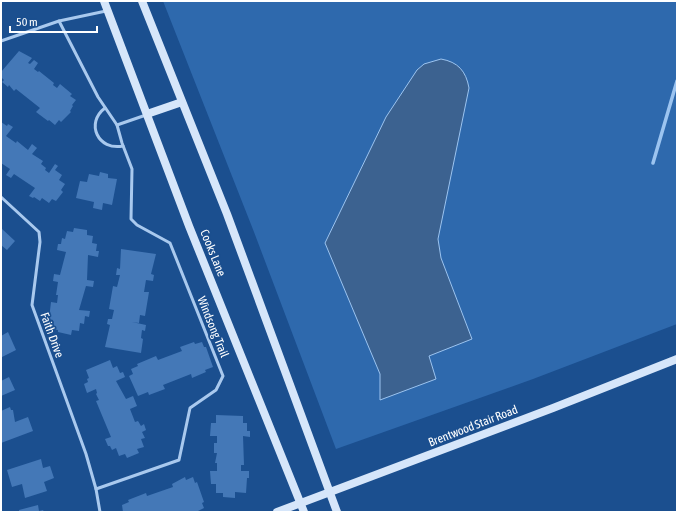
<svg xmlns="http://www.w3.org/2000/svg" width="678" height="513" viewBox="0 0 678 513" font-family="'Asap Condensed',sans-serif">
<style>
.green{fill:#2e69ad}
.water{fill:#3c6290;stroke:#9cc4f0}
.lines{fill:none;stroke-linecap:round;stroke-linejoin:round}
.stream{stroke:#9cc4f0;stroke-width:3.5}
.building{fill:#4478b7}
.service{stroke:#a9c9ee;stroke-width:3}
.secondary{stroke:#d6e6fa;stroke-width:8}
.labels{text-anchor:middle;stroke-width:3.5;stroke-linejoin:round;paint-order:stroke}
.street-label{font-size:12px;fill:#fff;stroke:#1b4f8f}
</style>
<rect width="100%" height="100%" fill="#1b4f8f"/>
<polygon class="green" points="163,1 677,1 677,324 533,379 336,449 254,232"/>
<path class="water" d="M 441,59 C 458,62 466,71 469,88 L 438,239 L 441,258 L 472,339 L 429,356 L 436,379 L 380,400 L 380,374 L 325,243 L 386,117 L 417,70 L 424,64 Z"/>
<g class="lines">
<polyline class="stream" points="653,163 677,81"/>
</g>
<g class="building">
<polygon points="19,51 32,58 28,63 30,64 34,60 38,63 34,69 38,72 39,71 54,83 53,85 57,88 60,84 72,94 70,96 76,100 72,105 73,106 70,111 71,112 61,122 59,120 55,125 49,120 48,121 36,112 40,108 16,89 14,91 9,85 8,87 2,82 4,80 1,77 1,72"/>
<polygon points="1,122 7,126 8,124 13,127 6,136 16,143 17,141 28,150 32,144 37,148 32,154 43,161 41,164 46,168 45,170 49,173 55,164 58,166 55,170 62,175 59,180 65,184 61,190 63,192 56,201 52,199 49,203 42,198 40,201 34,197 33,198 29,196 35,188 14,174 11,178 6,175 10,169 1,163"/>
<polygon points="100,172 108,174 108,178 117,179 112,205 103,203 102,210 93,208 94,202 76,198 80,181 87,182 89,174 99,176"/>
<polygon points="1,228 15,241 7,250 1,245"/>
<polygon points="74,228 87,230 87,235 93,236 92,243 97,244 96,251 99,251 98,257 88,255 87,280 94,281 93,287 86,286 79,310 90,311 89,317 85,316 84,324 80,323 79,331 72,330 71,335 58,332 58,330 52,329 53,320 49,319 51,302 57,303 58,295 56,295 58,282 53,281 54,274 60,275 66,252 57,250 58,244 61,244 62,238 65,239 67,231 73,232"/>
<polygon points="121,249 156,254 151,274 154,275 153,281 146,280 144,292 149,292 145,316 140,315 139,323 132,322 146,325 145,331 142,330 141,338 143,339 141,353 105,347 110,325 107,324 108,319 112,319 114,310 109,309 113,286 117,287 120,275 116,275 117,268 120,269"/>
<polygon points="8,332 16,350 2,357 1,336"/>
<polygon points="194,342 195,344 202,342 204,347 206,347 213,367 205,370 206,372 192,378 191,374 163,385 165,389 149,395 148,392 138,396 129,376 133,374 131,369 138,366 137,364 156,356 158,360 182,351 180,347"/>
<polygon points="110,360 113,368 117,366 120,373 123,372 125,377 116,381 126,399 133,396 137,406 130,409 135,422 138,421 141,426 144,424 146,430 142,432 145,438 141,439 144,447 137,449 139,453 127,458 125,454 119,456 116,448 112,450 110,446 108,446 105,439 111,437 96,401 99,400 96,394 97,393 96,389 87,393 84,384 88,382 87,379 89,378 86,370"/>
<polygon points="9,377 15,390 1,396 1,381"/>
<polygon points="10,407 11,410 13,410 15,422 28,417 33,431 1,443 1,411"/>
<polygon points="216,415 243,416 243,423 247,423 247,431 250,431 250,437 243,436 244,465 241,465 241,471 249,471 249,478 247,478 246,493 235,492 235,498 223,497 223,493 216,493 216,484 211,484 210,471 217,471 217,463 215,463 217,453 214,453 214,443 217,443 217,436 210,436 211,423 216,423"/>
<polygon points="41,459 43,468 50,466 54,478 44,482 47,491 25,498 22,484 12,487 7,470"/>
<polygon points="185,477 186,480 193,477 195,483 197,482 204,502 202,503 204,508 198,511 198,512 123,512 122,505 129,502 128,500 146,493 147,496 173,487 172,484"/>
<polygon points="38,505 39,511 43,510 44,512 19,512 19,510"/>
</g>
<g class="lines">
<g class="service">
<polyline points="59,21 98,97 117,125 122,143 132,169 131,219 137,225 170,243 223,376 216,390 190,408 179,460 96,489"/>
<polyline points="1,41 59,21 106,11"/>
<path d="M 105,108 C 85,123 98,151 123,146"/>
<polyline points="117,125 146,115"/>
<polyline points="1,197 39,232 40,242 32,305 86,454 96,489 100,512"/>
</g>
<g class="secondary">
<polyline points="104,1 189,226 304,512"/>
<polyline points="142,1 227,214 337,512"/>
<polyline points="147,114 182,102"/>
<polyline points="277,512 553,408 677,359"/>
</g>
</g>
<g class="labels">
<g class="street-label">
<text transform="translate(213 253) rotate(68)" y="4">Cooks Lane</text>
<text transform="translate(213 327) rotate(68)" y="4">Windsong Trail</text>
<text transform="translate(52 335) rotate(70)" y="4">Faith Drive</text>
<text transform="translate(473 426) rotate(-21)" y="4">Brentwood Stair Road</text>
</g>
</g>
<rect width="678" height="513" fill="none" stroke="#ffffff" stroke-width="4"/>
<path d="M10 26v6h87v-6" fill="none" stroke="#ffffff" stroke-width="2"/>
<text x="16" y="26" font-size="12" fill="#ffffff" stroke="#1b4f8f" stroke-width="3" paint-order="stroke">50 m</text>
</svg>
